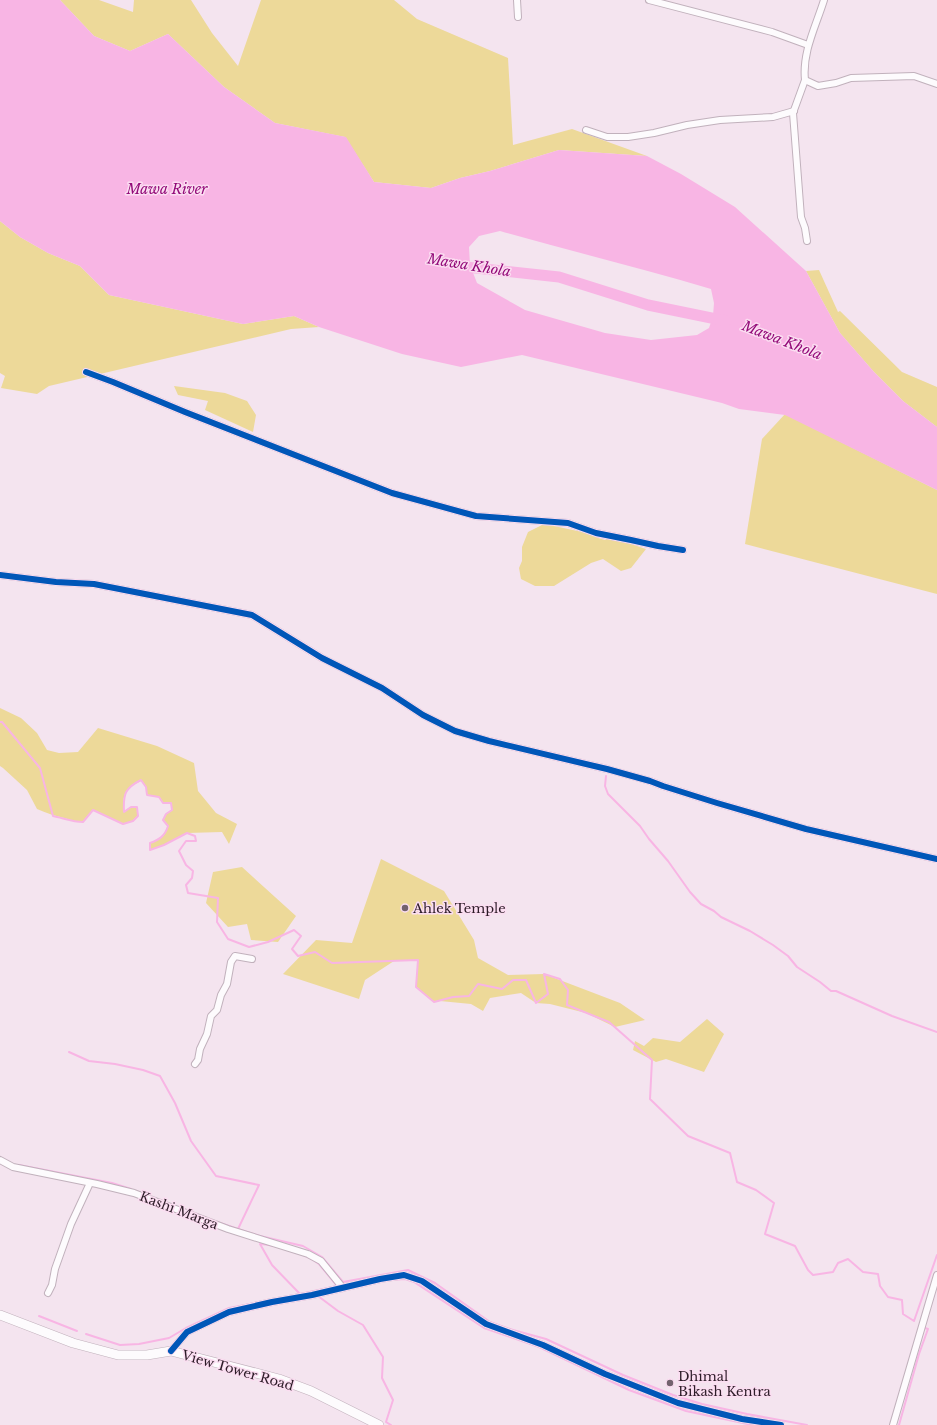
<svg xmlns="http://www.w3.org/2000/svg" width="937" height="1425" viewBox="0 0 937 1425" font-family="'Libre Baskerville',serif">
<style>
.green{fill:#edd999}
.water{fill:#f8b5e4;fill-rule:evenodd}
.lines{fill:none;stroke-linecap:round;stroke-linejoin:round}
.stream{stroke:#f8b5e4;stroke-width:2}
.river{stroke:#f8b5e4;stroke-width:11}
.street-casing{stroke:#c1b1bc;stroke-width:8}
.secondary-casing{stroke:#c1b1bc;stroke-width:10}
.street{stroke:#fdfbfd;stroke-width:6}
.secondary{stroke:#fdfbfd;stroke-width:9}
.cycleway-casing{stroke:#fbddf1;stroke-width:8}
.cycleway{stroke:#0057b8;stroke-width:6}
.poi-dot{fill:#73626e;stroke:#fbddf1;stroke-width:1.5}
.labels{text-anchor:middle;stroke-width:3;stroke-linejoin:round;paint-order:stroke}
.poi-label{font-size:13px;fill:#2d1c28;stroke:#fbddf1;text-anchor:start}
.street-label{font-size:13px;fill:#2d1c28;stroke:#fbddf1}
.water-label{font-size:14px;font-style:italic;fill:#930b79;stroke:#fbddf1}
</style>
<rect width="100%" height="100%" fill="#f4e4ef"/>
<g class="green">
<polygon points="60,0 99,0 133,12 134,0 191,0 212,33 238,66 261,0 394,0 417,19 508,58 513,145 572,129 647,156 559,150 490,171 460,178 431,188 374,182 345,137 275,123 224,87 168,34 130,51 94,36"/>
<polygon points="0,221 20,237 48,253 80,266 109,295 243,324 294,316 319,327 291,329 49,386 37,394 1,388 5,376 0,373"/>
<polygon points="819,270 838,312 840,311 902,372 937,387 937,427 903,401 874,372 840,333 806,271"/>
<polygon points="174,386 225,393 247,401 256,415 253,432 205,410 208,401 178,395"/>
<polygon points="785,414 937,490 937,594 745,544 762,439"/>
<polygon points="542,525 554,526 587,533 598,538 605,540 610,537 646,549 631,568 621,571 603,559 591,563 554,586 535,586 521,579 519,568 522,561 522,547 528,532"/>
<path d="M 0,708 L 21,718 L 37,733 L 47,750 L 59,753 L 78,752 L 98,728 L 157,746 L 194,763 L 198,791 L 216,813 L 237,824 L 229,844 L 222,832 L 187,833 L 164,845 L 150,850 L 150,843 C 159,840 165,836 168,826 L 163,820 L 166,814 L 172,810 L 171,803 L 163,803 L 159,797 L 147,795 L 146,787 L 141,781 C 125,788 122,794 124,811 L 131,807 L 137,807 L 138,816 L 133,821 L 123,824 L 93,810 L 83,822 C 75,822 71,820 64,818 C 55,816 46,813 37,809 L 27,790 L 3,768 L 0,766 Z"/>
<polygon points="381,859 444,891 474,940 478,958 508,975 544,974 620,1003 645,1020 615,1027 586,1013 550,1004 536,1003 521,993 490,998 483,1011 471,1004 440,1001 434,1002 416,987 418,960 394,961 365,980 359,999 283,974 316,940 352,943"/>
<polygon points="242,867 296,916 278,942 251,940 247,924 228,927 206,903 213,872"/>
<polygon points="707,1019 724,1034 704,1072 666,1059 656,1062 633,1050 635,1041 644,1046 653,1038 680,1042"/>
</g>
<path class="water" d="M 0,0 L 60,0 L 94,36 L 130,51 L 168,34 L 224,87 L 275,123 L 346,137 L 374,182 L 431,188 L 460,178 L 490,171 L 559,150 L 647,156 L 681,174 L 735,207 L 806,271 L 840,333 L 874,372 L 903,401 L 937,427 L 937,490 L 785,415 L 739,409 L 722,403 L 522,355 L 461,367 L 402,354 L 319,327 L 294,316 L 243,324 L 109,295 L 80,266 L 48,253 L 20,237 L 0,221 ZM 500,231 C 570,251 641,268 711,289 L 714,303 L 713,316 L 709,328 L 697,335 L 651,340 L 605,333 L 525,310 L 477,283 L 470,265 L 469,247 L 479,236 Z"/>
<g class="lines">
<g class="stream">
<path d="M 0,722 L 2,722 L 40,768 L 53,816 C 63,818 73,822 83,822 L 93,810 L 123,824 L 133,821 L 138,816 L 137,807 L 131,807 L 124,812 C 123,794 125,788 141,780 L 146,787 L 147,795 L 159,797 L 163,803 L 171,803 L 172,810 L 166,814 L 163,820 L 168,826 C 165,836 159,840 150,843 L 150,850 L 164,845 L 187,833 L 195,836 L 196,841 L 186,841 L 179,851 L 186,865 L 193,871 L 192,878 L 186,885 L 188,893 L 218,898 L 217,922 L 228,939 L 249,947 L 268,942 L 294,930 L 301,936 L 292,949 L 298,956 L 315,952 L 332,963 L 418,960 L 416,987 L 434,1002 L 453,997 L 469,996 L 478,984 L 502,989 L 513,980 L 526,980 L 536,1003 L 548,994 L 544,974 L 560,979 L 568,990 L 567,1005 L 609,1022 L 652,1060 L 650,1099 L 688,1136 L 730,1153 L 737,1182 L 756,1190 L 774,1203 L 765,1234 L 795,1246 L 808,1270 L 813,1275 L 833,1272 L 838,1263 L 848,1259 L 863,1272 L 878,1274 L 880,1286 L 888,1297 L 902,1300 L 903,1314 L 914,1321 L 937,1255"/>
<polyline points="606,776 605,786 608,794 640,826 649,839 668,861 690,892 701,904 714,911 721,917 750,931 773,945 788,956 797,967 820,982 831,991 836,991 892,1016 937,1032"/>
<polyline points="69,1052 89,1061 115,1064 143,1070 160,1076 175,1103 191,1141 216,1176 259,1185 238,1229"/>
<polyline points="19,1165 112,1183 131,1189"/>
<polyline points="217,1222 260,1236 303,1246 322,1257 343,1282 408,1270 435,1283 490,1322 513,1330 546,1339 623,1375 673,1395 702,1404 747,1414 807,1425"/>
<path d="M 260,1244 C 273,1244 309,1255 319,1264 C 325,1271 331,1279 337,1286 L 300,1294 L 272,1265 Z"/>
<polyline points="391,1280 405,1279 414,1282 484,1328 539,1347 629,1390 686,1411 752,1425"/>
<polyline points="318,1296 338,1311 363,1325 383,1357 382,1378 393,1400 386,1422 391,1425"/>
<polyline points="39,1316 77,1331"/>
<polyline points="86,1334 120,1345 139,1344 169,1338 186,1328 229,1308 300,1294"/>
<polyline points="899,1425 919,1354 928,1329 925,1328"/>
</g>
<polyline class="river" points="457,266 559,277 648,305 726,321"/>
<defs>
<g id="street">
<polyline points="517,0 518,17"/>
<polyline points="649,0 772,32 808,45"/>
<path d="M 824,0 C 816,26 802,52 805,80 L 818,86 L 836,83 L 851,78 L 914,76 L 937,84"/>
<polyline points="805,80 793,113 801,217 805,228 807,241"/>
<polyline points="586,130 607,137 628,137 654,133 687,125 720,120 773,117 794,111"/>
<polyline points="86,372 113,382 185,412 392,493 476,516 568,523 596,533 631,540 658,546 683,550"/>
<polyline points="0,575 56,582 94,584 252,615 322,658 382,688 423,715 455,731 489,741 607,769 650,781 663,786 717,803 806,829 937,859"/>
<polyline points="195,1064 198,1060 200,1049 207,1034 211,1016 217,1010 221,995 227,984 231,962 235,956 252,959"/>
<polyline points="0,1160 13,1167 97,1184 134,1193 228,1229 308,1254 321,1261 343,1288"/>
<polyline points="48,1293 52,1285 55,1269 71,1224 90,1183"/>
<polyline points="171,1351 187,1332 229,1312 272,1302 312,1295 380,1279 404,1275 422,1281 486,1324 543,1345 605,1374 678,1403 742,1419 781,1425"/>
<polyline points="893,1425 937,1275"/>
</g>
<polyline id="secondary" points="0,1315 73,1343 118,1355 147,1355 171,1351 279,1379 311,1391 379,1425"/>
</defs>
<use href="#street" class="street-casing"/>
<use href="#secondary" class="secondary-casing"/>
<use href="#street" class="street"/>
<use href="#secondary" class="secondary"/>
<defs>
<g id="cycleway">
<polyline points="86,372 113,382 185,412 392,493 476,516 568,523 596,533 631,540 658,546 683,550"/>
<polyline points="0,575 56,582 94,584 252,615 322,658 382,688 423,715 455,731 489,741 607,769 650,781 663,786 717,803 806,829 937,859"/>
<polyline points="171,1351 187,1332 229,1312 272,1302 312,1295 380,1279 404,1275 422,1281 486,1324 543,1345 605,1374 678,1403 742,1419 781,1425"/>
</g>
</defs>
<use href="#cycleway" class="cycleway-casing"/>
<use href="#cycleway" class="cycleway"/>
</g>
<g class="poi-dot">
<circle cx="405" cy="908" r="4"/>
<circle cx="670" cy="1383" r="4"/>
</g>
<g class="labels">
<g class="poi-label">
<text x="413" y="913">Ahlek Temple</text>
<text x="678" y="1381">Dhimal<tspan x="678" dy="15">Bikash Kentra</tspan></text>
</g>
<g class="street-label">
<text transform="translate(179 1210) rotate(21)" y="5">Kashi Marga</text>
<text transform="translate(238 1370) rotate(16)" y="5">View Tower Road</text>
</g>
<g class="water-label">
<text x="167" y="194">Mawa River</text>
<text transform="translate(469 265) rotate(9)" y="5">Mawa Khola</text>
<text transform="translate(782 340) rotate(21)" y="5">Mawa Khola</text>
</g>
</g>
</svg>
